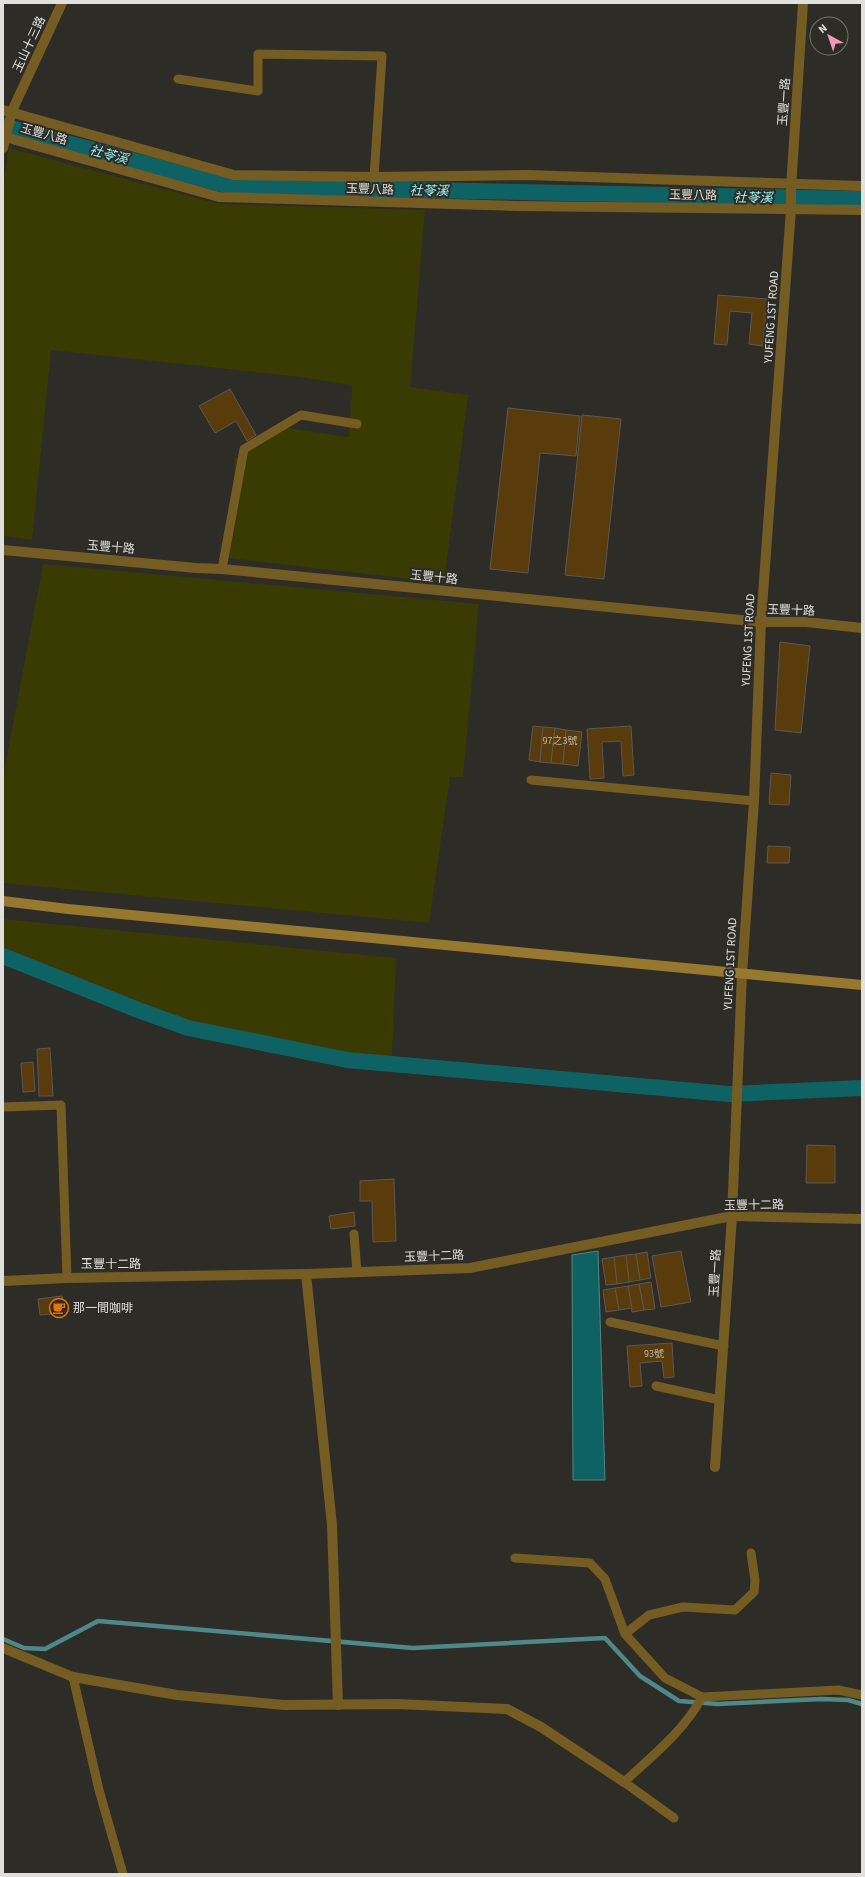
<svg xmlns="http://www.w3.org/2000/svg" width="865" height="1877" viewBox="0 0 865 1877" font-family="'Source Sans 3','Noto Sans TC',sans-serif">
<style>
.green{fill:#393b02}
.water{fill:#0f6263;stroke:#4e8888}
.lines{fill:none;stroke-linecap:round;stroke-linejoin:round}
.stream{stroke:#4e8888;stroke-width:4.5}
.canal{stroke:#0f6263;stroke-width:16}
.building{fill:#593b0c;stroke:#5c5853}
.service{stroke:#755c22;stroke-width:9}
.minor{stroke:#755c22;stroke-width:10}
.secondary{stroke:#97782f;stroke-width:10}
.labels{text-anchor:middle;stroke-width:4;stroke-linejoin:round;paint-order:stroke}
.number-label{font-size:10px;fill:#bfb7a9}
.street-label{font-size:12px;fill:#e1e0dd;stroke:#2d2c27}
.poi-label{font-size:12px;fill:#e1e0dd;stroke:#2d2c27;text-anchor:start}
.water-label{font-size:13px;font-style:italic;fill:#98f7f8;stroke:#2d2c27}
</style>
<rect width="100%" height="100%" fill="#2d2c27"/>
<g class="green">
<polygon points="9,148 219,204 425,210 410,387 468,395 444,583 228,558 235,459 287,428 349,437 352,385 292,376 51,350 32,540 3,536 3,185"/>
<polygon points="43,564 479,604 463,777 450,777 429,923 3,883 3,777"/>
<polygon points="3,919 396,958 392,1059 342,1053 176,1020 5,948 3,946"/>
</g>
<polygon class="water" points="598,1251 605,1480 573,1480 572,1255"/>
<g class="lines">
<polyline class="stream" points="3,1639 24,1648 45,1649 98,1621 413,1648 605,1638 640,1676 679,1701 718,1704 821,1699 848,1700 862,1704"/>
<g class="canal">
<polyline points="3,126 229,186 862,199"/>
<polyline points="3,956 138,1010 188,1028 347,1060 729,1094 862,1088"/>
</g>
</g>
<g class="building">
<polygon points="718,295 767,299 763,346 749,344 752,313 730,311 727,345 714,344"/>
<polygon points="230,389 256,435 247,441 236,421 215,433 199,406"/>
<polygon points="508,408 580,416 576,456 540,453 528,573 490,569"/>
<polygon points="582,415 621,419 604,579 565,575"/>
<polygon points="780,642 810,646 801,733 775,730"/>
<polygon points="533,726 543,727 540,762 529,760"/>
<polygon points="631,726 634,775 623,776 621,741 602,742 604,778 590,779 587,729"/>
<polygon points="543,727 555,728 551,763 540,762"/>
<polygon points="555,728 566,730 563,764 551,763"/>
<polygon points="566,730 582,732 578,766 563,764"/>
<polygon points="771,773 791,775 789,805 769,804"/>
<polygon points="768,846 790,847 789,863 767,863"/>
<polygon points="50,1048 53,1096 39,1096 37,1049"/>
<polygon points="33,1062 35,1091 23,1092 21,1063"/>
<polygon points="807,1145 835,1146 835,1183 806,1183"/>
<polygon points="394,1179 396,1241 373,1242 372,1201 360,1201 360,1181"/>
<polygon points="354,1212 355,1226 331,1229 329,1216"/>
<polygon points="681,1251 691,1302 661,1307 652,1256"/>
<polygon points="647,1252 651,1278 640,1280 636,1254"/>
<polygon points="636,1254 640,1280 629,1282 626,1255"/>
<polygon points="626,1255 629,1282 617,1284 614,1257"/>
<polygon points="614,1257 617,1284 606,1285 602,1259"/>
<polygon points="651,1282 655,1309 644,1310 639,1284"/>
<polygon points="639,1284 644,1310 632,1312 628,1286"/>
<polygon points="628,1286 632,1308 619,1310 615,1288"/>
<polygon points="615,1288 619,1310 606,1312 603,1290"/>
<polygon points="62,1296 64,1313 40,1315 38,1299"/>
<polygon points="672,1343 674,1377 664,1378 662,1361 640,1363 642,1386 630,1387 627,1346"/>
</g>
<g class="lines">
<g class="service">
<polyline points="178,79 258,91 258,54 382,56 374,177"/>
<polyline points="222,569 244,449 301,415 357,424"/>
<polyline points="531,780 754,801"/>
<polyline points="3,1107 61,1105 67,1278"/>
<polyline points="354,1234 357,1272"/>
<polyline points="610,1322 724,1346"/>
<polyline points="656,1386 720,1400"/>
<polyline points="515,1558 590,1563 605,1579 625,1634 665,1678 702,1697 838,1690 862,1695"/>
<polyline points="625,1634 649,1615 683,1607 735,1610 754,1592 755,1580 751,1553"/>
<polyline points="73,1677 99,1790 123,1874"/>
<path d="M 674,1818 L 624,1782 C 651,1757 685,1730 702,1697"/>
</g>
<g class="minor">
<polyline points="3,110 234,175 374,177 527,175 862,186"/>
<polyline points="5,137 219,197 517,206 862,210"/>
<polyline points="3,148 12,111 62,3"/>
<polyline points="3,550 196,568 222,569 761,622 806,622 862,628"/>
<polyline points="306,1274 332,1525 338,1705"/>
<polyline points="3,1281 67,1278 306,1274 470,1268 732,1216 862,1219"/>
<polyline points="715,1467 732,1216 742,974 754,801 761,622 791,209 791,188 803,3"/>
<polyline points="3,1648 73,1677 177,1695 284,1705 397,1704 507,1709 541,1727 624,1782"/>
</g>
<polyline class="secondary" points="3,901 68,909 862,985"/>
</g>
<defs>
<symbol id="cafe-ring" viewBox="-11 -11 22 22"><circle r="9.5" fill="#2d2c27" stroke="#e8710a" stroke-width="1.5"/><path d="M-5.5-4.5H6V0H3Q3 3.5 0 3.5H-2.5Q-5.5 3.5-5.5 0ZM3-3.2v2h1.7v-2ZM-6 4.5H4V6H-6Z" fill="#e8710a"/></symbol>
</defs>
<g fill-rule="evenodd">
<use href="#cafe-ring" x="48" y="1297" width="22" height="22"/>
</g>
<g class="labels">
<g class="number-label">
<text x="560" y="744">97之3號</text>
<text x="654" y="1357">93號</text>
</g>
<g class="street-label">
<text transform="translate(29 44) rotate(-65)" y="4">玉山十三路</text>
<text transform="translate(784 102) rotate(-86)" y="4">玉豐一路</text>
<text transform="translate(44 134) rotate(16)" y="4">玉豐八路</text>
<text transform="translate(370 189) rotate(2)" y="4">玉豐八路</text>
<text transform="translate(693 195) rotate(1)" y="4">玉豐八路</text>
<text transform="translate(771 317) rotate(-86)" y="4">YUFENG 1ST ROAD</text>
<text transform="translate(111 547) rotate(5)" y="4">玉豐十路</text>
<text transform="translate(434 577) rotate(6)" y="4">玉豐十路</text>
<text transform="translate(791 610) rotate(2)" y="4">玉豐十路</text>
<text transform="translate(748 640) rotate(-87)" y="4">YUFENG 1ST ROAD</text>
<text transform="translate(730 964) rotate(-87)" y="4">YUFENG 1ST ROAD</text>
<text transform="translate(754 1205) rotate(-1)" y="4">玉豐十二路</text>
<text transform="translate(434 1256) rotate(-2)" y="4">玉豐十二路</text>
<text x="111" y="1268">玉豐十二路</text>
<text transform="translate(715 1273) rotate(-87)" y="4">玉豐一路</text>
</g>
<g class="poi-label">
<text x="73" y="1312">那一間咖啡</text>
</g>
<g class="water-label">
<text transform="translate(109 154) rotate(15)" y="5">社苓溪</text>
<text transform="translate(429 190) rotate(1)" y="5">社苓溪</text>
<text transform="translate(753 197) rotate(1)" y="5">社苓溪</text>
</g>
</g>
<rect width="865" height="1877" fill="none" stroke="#e1e0dd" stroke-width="8"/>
<g transform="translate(829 36) rotate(320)"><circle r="19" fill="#2d2c27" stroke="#757470"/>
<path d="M0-3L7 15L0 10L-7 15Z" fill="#ef9ab8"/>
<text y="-6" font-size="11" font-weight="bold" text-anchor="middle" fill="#e1e0dd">N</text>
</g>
</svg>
